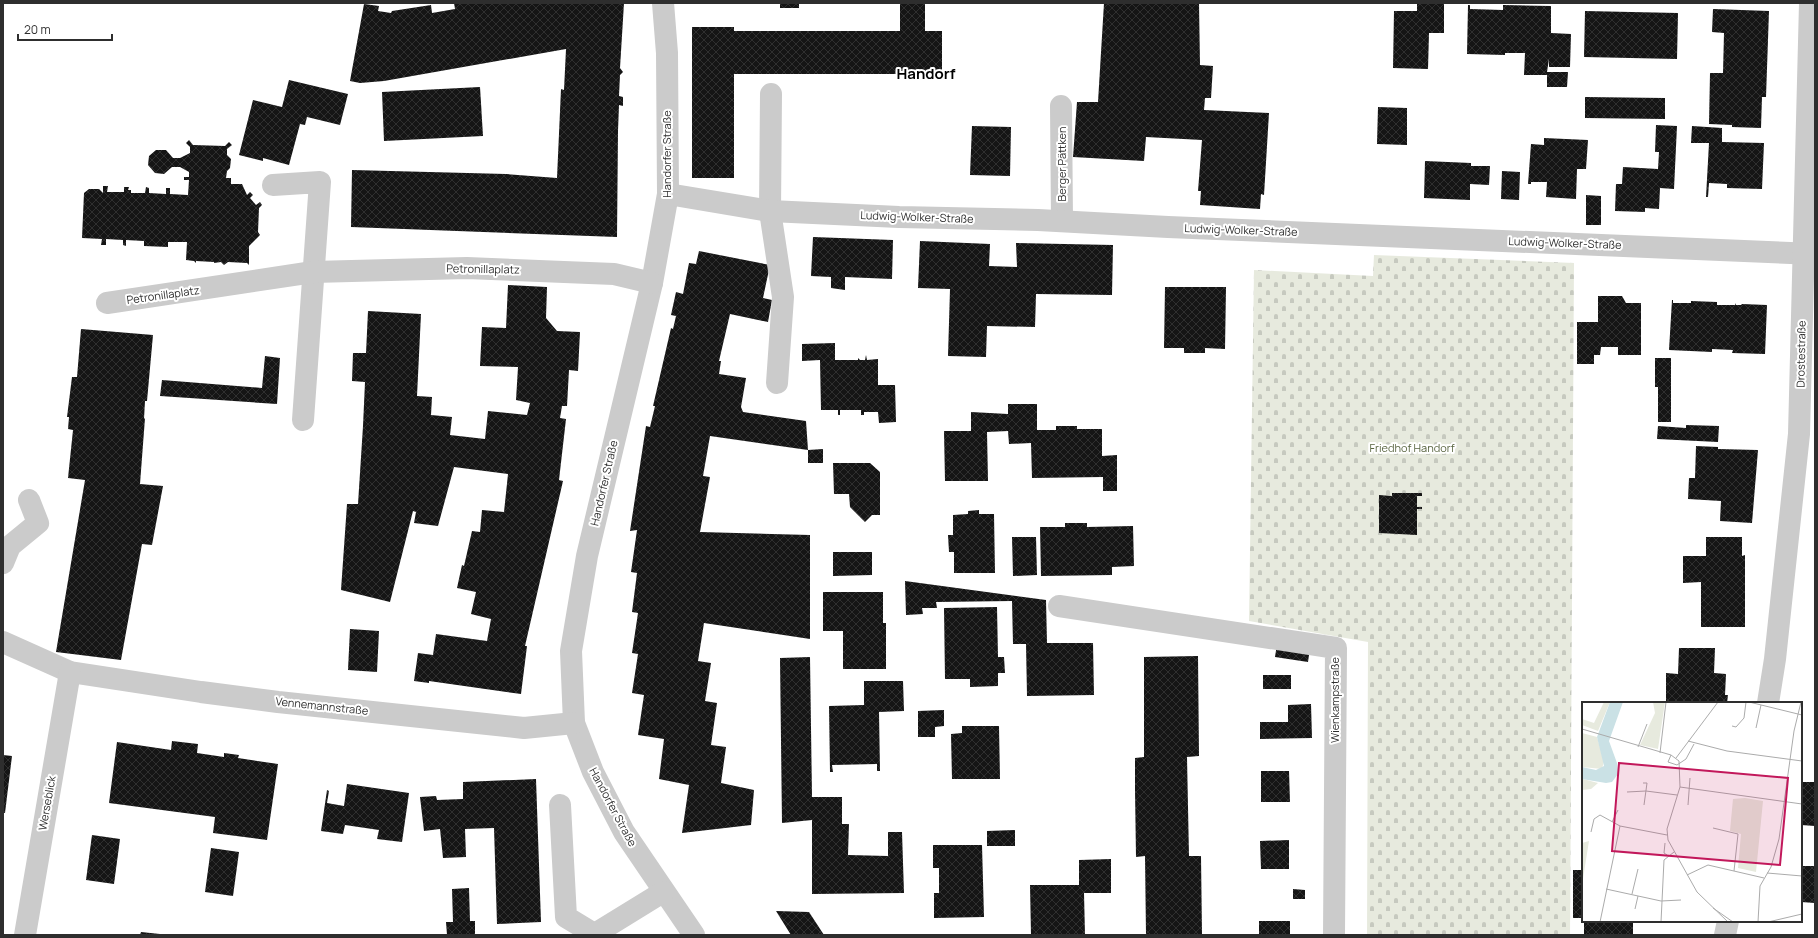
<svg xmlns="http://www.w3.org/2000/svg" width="1818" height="938" viewBox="0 0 1818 938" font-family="Manrope,sans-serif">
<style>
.cemetery{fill:url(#cemetery-stones)}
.building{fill:url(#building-cross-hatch)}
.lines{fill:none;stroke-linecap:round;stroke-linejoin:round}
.minor{stroke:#cbcbcb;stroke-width:22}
.labels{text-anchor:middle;stroke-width:4;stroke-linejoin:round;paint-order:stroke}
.street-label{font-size:11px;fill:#2e2e2e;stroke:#fff}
.park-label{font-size:11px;fill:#596541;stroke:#fff}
.district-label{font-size:15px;font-weight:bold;fill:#000;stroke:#fff}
.inset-road{fill:none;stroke:#ababab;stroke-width:1}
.view{fill:#c2185b;fill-opacity:0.15;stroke:#c2185b;stroke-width:2}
.inset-edge{fill:none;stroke:#2e2e2e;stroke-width:2}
</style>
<defs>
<pattern id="cemetery-stones" width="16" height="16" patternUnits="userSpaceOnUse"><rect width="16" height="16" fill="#e7eade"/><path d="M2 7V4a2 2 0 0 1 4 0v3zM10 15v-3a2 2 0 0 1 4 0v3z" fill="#c6c9bf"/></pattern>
<pattern id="building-cross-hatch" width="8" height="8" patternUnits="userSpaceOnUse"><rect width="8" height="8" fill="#151515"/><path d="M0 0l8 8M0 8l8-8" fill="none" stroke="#2f2f2f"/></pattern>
</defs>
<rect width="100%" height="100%" fill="#fff"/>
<polygon class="cemetery" points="1374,255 1574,263 1570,935 1367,935 1368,642 1249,621 1254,270 1373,276"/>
<g class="building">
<polygon points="454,3 624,3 620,68 623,72 620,75 619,96 623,97 623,106 619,105 618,131 617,237 351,227 352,170 506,174 557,178 561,89 564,90 566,49 384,81 360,83 350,81 364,4 379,6 378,11 391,13 392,11 431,5 432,13 455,9"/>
<rect x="780" y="3" width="19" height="5"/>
<polygon points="900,3 925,3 925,31 942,31 942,74 734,74 734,178 692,178 692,27 734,27 734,31 900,31"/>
<polygon points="1104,3 1199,3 1200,65 1213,66 1211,98 1205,98 1204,110 1269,113 1264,195 1261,194 1260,209 1200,205 1201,191 1198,191 1202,140 1146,137 1144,161 1073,157 1077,102 1098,102"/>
<polygon points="1417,3 1444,3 1444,33 1429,33 1428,69 1393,68 1394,11 1417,11"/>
<polygon points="1468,5 1470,5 1470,9 1503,10 1503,5 1551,6 1551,33 1571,34 1570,67 1549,67 1549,59 1547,72 1568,72 1567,87 1547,87 1547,75 1524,75 1525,53 1505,53 1505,55 1467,54"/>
<polygon points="1713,9 1769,11 1766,97 1762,97 1761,128 1732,127 1732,125 1709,124 1710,73 1723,73 1724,33 1712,32"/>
<polygon points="1585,11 1678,13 1677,59 1584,57"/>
<polygon points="289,80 348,94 340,125 307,117 305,125 300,124 289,165 263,158 263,161 239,155 253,100 282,107"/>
<polygon points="480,87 483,136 384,141 382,92"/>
<polygon points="1585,97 1665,98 1665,119 1585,118"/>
<polygon points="1378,107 1407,108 1407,145 1377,144"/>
<polygon points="1656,125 1677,126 1674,189 1660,188 1659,209 1645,208 1645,212 1615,211 1616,184 1622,184 1623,167 1658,169 1659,152 1655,152"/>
<polygon points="972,126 1011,127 1010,176 970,175"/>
<polygon points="1692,126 1722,128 1722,142 1764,143 1762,189 1727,188 1727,184 1709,183 1708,197 1706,197 1709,143 1691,143"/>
<polygon points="1544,138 1588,140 1586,169 1577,169 1576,199 1546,197 1547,182 1531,182 1531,184 1528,184 1531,144 1544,145"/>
<polygon points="189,140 193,145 225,146 229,142 232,145 227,149 227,155 231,159 230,168 227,171 226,178 231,178 231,184 242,184 247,195 250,192 253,195 250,198 256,205 260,202 262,205 259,208 258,232 260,235 249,246 249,265 247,263 228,262 224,265 221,262 214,263 214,262 196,261 196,263 194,261 186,260 187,242 168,242 168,247 144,246 144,241 126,240 126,246 123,245 123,240 106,239 106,245 101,245 102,239 82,238 84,193 89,189 99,189 103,193 103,186 108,186 107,192 124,192 124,187 129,187 128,190 131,190 131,193 145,193 146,187 149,188 149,193 166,194 166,188 170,188 170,194 188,195 189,180 184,180 184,177 189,177 189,172 180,167 172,167 164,174 155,173 148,165 149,156 156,150 166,150 173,158 180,158 190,153 190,147 186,143"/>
<polygon points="1425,161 1471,163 1471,166 1490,166 1489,185 1470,184 1470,200 1424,198"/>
<polygon points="1502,171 1520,172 1519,200 1501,199"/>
<polygon points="1586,195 1601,196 1601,225 1586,225"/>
<polygon points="813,237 893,240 892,279 845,277 845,290 831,288 831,277 811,276"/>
<polygon points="920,241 990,244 989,266 1017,267 1016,243 1113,245 1112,295 1036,294 1035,327 987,326 986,357 948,356 950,289 918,288"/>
<polygon points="699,251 770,265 763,298 772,300 768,322 730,314 719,361 721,361 719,374 746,378 741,407 743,412 806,421 808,450 710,436 703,476 710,477 700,532 810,535 810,639 704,623 698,661 711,663 705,701 717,703 711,745 726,747 721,783 754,790 751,825 682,833 689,785 659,779 664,739 638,735 644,695 632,693 638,654 632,653 638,613 632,612 637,573 631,572 637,530 630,531 646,426 650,427 655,406 653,406 671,328 673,329 676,316 671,315 676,292 683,294 689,263 696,264"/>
<polygon points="508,285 547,287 546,318 557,331 580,332 578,371 569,370 567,406 562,406 560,418 566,419 559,480 563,481 525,646 527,646 521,694 429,681 429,683 414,681 418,653 433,655 436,634 487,641 491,619 471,614 476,592 457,588 462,565 464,566 472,531 480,532 482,510 504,512 508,474 454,467 438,526 414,523 416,512 413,511 390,602 341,590 347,504 358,504 363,426 365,382 352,381 353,353 366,353 368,311 421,314 417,396 432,397 431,415 452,417 450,435 485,439 488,411 527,415 530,403 516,400 518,367 480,366 482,327 506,328"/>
<polygon points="1165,287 1226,287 1225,349 1205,348 1205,353 1184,353 1184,348 1164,348"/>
<polygon points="1598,296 1622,296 1626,303 1641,303 1641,355 1618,355 1618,347 1601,347 1600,355 1594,355 1594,364 1577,364 1577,322 1598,322"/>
<polygon points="1672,300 1673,300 1673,303 1691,303 1691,301 1717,302 1717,305 1735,305 1736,303 1736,305 1741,305 1742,304 1767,305 1765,354 1732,353 1733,350 1712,349 1712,352 1669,350"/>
<polygon points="81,329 153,335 147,401 145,401 144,419 145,418 140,484 163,486 152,545 142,544 121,660 56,652 85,480 68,478 73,430 68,429 69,417 67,417 72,377 77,377"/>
<polygon points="835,343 835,360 858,360 858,358 860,360 865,360 866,355 867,360 878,359 878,385 895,385 896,422 879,423 878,412 864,412 864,415 861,415 861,410 840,410 840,415 838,415 838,410 821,410 820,360 802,361 802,344"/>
<polygon points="265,356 280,358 277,404 160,396 162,380 262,388"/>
<polygon points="1655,358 1671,358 1671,422 1658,422 1658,387 1655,387"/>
<polygon points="1008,404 1037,404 1037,430 1056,430 1056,426 1077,426 1077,429 1102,429 1102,456 1117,455 1117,491 1103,491 1103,477 1032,478 1031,443 1009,444 1008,431 987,432 988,481 945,481 944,431 971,431 971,412 1008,414"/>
<polygon points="1686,425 1719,426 1718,442 1657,439 1658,426 1686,428"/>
<polygon points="1696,446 1718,447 1718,449 1758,450 1752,523 1720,521 1721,501 1688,499 1689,478 1695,478"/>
<polygon points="823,449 823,463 808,463 808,450"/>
<polygon points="833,463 870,463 880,472 880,515 872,515 865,522 850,507 849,494 834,494"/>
<polygon points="1392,493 1422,493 1422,496 1417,496 1417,507 1422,507 1422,509 1417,509 1417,535 1379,533 1379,495 1392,496"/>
<polygon points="979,510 979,514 994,514 995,573 954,573 954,552 949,552 948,535 953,535 953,515 968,514 968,511"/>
<polygon points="1065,523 1087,523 1087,527 1133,526 1134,566 1112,567 1112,575 1041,576 1040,527 1065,527"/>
<polygon points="1012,537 1036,537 1037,575 1013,576"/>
<polygon points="1706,537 1742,537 1742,556 1745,555 1745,627 1701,627 1701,582 1683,583 1683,556 1706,556"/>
<polygon points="833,552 872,552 872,575 833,576"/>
<polygon points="905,581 1046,600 1047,643 1093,643 1094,695 1027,696 1026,644 1013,644 1012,601 936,602 937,608 922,608 923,614 906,615"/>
<polygon points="823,592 883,592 883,623 886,623 886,669 843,669 843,631 823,631"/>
<polygon points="997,607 998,657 1004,657 1005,673 998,673 998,686 970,687 970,679 945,679 944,608"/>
<polygon points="350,629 379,631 377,672 348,670"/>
<polygon points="1277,644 1310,648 1308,662 1275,657"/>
<polygon points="1679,648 1715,648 1714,673 1726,674 1725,695 1728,695 1727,703 1666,703 1666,673 1678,674"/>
<polygon points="1198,656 1199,756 1187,757 1189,856 1201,856 1202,935 1146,935 1145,856 1136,857 1135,790 1135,758 1144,757 1144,657"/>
<polygon points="810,657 812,797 842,797 842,824 849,824 848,855 888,856 888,832 902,832 904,893 812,894 812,820 782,823 780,658"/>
<rect x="1263" y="675" width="28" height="14"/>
<polygon points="864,681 903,681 904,711 879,712 880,771 877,771 877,764 832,765 833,772 830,772 829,706 864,705"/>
<polygon points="1311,704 1312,738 1260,739 1260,722 1288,722 1288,705"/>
<polygon points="944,710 944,726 935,727 935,737 918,737 918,711"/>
<polygon points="962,726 999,726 1000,779 952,779 951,734 962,733"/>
<polygon points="172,741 198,744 197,753 224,757 224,753 239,755 238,758 278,764 267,840 213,833 215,817 109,803 117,742 171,750"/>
<polygon points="3,755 12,756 5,813 3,813"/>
<polygon points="1261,771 1289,771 1290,802 1261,802"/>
<polygon points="536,779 541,922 497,924 494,828 465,829 466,857 443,858 440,829 424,831 420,797 436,796 437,800 463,799 463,782"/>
<polygon points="1801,782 1815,782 1815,826 1801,825"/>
<polygon points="347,784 409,793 402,842 377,839 379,830 345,825 343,834 321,831 327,790 329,791 327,803 344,806"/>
<polygon points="1015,830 1015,846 987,846 987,831"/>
<polygon points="92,835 120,839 114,884 86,880"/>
<polygon points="1289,840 1289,869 1261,869 1260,841"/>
<polygon points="933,845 982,845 984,917 934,918 934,893 939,893 939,868 933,868"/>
<polygon points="211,848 239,852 233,896 205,892"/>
<polygon points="1111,859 1111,893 1084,893 1085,935 1031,935 1030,885 1079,885 1079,860"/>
<polygon points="1801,866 1815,866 1815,903 1801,902"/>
<rect x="1573" y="870" width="10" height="48"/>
<polygon points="469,888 470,921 475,921 475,935 447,935 446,922 453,922 452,889"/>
<polygon points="1293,889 1305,890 1305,899 1293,899"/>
<polygon points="776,911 809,912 824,935 791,935"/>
<rect x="1259" y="921" width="31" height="14"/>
<rect x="1584" y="921" width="49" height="14"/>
<polygon points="141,932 160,934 160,935 140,935"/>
</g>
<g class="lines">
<g class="minor">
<polyline points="663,3 667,53 668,194 652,283 587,556 571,651 574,723 593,772 624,832 694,935"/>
<polyline points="771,94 770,211 783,297 777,383"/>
<polyline points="1061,106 1062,221"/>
<polyline points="273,185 320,182 303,420"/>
<polyline points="668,194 770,211 899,217 1038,220 1168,227 1815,254"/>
<polyline points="107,303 313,272 467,268 614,274 652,283"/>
<polyline points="3,563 10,546 38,523 29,500"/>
<polyline points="1059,606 1336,648 1334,935"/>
<polyline points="3,642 70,672 201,692 278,702 524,728 574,723"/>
<polyline points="1768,703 1775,659 1799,434 1810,3"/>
<polyline points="560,805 566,917 594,934"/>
<polyline points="25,935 70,672"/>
<polyline points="593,935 663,892"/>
<polyline points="1725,935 1728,921"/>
</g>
</g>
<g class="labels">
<g class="street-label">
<text transform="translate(667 154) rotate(-90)" y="4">Handorfer Straße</text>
<text transform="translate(1062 164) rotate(-90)" y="4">Berger Pättken</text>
<text transform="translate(917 217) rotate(2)" y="4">Ludwig-Wolker-Straße</text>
<text transform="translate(1241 230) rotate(2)" y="4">Ludwig-Wolker-Straße</text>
<text transform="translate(1565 243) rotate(2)" y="4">Ludwig-Wolker-Straße</text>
<text transform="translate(483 269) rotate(1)" y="4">Petronillaplatz</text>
<text transform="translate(163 295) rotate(-8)" y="4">Petronillaplatz</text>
<text transform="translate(1801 354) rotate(-89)" y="4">Drostestraße</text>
<text transform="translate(604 483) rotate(-77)" y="4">Handorfer Straße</text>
<text transform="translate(1335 700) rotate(-90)" y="4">Wienkampstraße</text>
<text transform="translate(322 706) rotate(6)" y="4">Vennemannstraße</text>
<text transform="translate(47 803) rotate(-80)" y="4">Werseblick</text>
<text transform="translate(613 807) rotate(62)" y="4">Handorfer Straße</text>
</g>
<g class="park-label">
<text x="1412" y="452">Friedhof Handorf</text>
</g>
<g class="district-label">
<text x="926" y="79">Handorf</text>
</g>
</g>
<g transform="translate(1582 702)">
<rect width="220" height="220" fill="#fff"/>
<path d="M 22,0 L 28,0 L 16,29 L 0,23 L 0,17 L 12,21 ZM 0,77 L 1,77 L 16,81 L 9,87 L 0,88 ZM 7,139 L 0,183 L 0,141 Z" fill="#e7eade"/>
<path d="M 71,0 L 83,0 L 76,47 L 58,43 L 73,11 ZM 0,31 L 15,35 L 22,59 L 20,67 L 0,65 Z" fill="#e7eade"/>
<path d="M 163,96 L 181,99 L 174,170 L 156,166 L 159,132 L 148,129 L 151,97 Z" fill="#e7eade"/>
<path d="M 28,0 L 41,0 L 27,39 L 35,61 L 36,72 L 30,80 L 24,81 L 0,77 L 0,65 L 14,68 L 22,64 L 15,35 Z" fill="#cae1e5"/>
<path class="inset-road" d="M 167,0 L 220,13M 150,24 L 154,25 L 162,16 L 164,0M 174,26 L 179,3M 0,27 L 89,53 L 97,59 L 98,85 L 85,127 L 86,138 L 115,190 L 146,220M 106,39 L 145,49 L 220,59M 56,45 L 65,22M 78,51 L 84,0M 89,53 L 86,60 L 95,63 L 104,57 L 112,42M 94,56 L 136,0M 61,81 L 65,81 L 62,103M 98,85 L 220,102M 45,90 L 64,89 L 95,93M 106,103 L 108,76M 30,120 L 36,108M 131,126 L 156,132 L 152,169M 9,130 L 12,117 L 18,113 L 38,124 L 85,133M 83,141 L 82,151 L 85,153M 185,171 L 220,174M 105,173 L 126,163 L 182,176M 24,187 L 79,199 L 99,198M 50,192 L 56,167M 131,206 L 151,220M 53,207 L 56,194M 18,220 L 38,124M 79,220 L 82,158 L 92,150M 176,220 L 178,184 L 189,165 L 197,137 L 212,29 L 219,0M 186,220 L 220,212"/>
<path class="view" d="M 37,61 L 206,76 L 198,163 L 30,149 Z"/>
<rect width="220" height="220" class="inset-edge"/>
</g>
<rect width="1818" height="938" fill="none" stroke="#2e2e2e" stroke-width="8"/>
<path d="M18 34v6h94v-6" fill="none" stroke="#2e2e2e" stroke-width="2"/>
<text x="24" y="34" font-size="12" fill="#2e2e2e" stroke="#ffffff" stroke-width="3" paint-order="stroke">20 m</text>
</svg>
